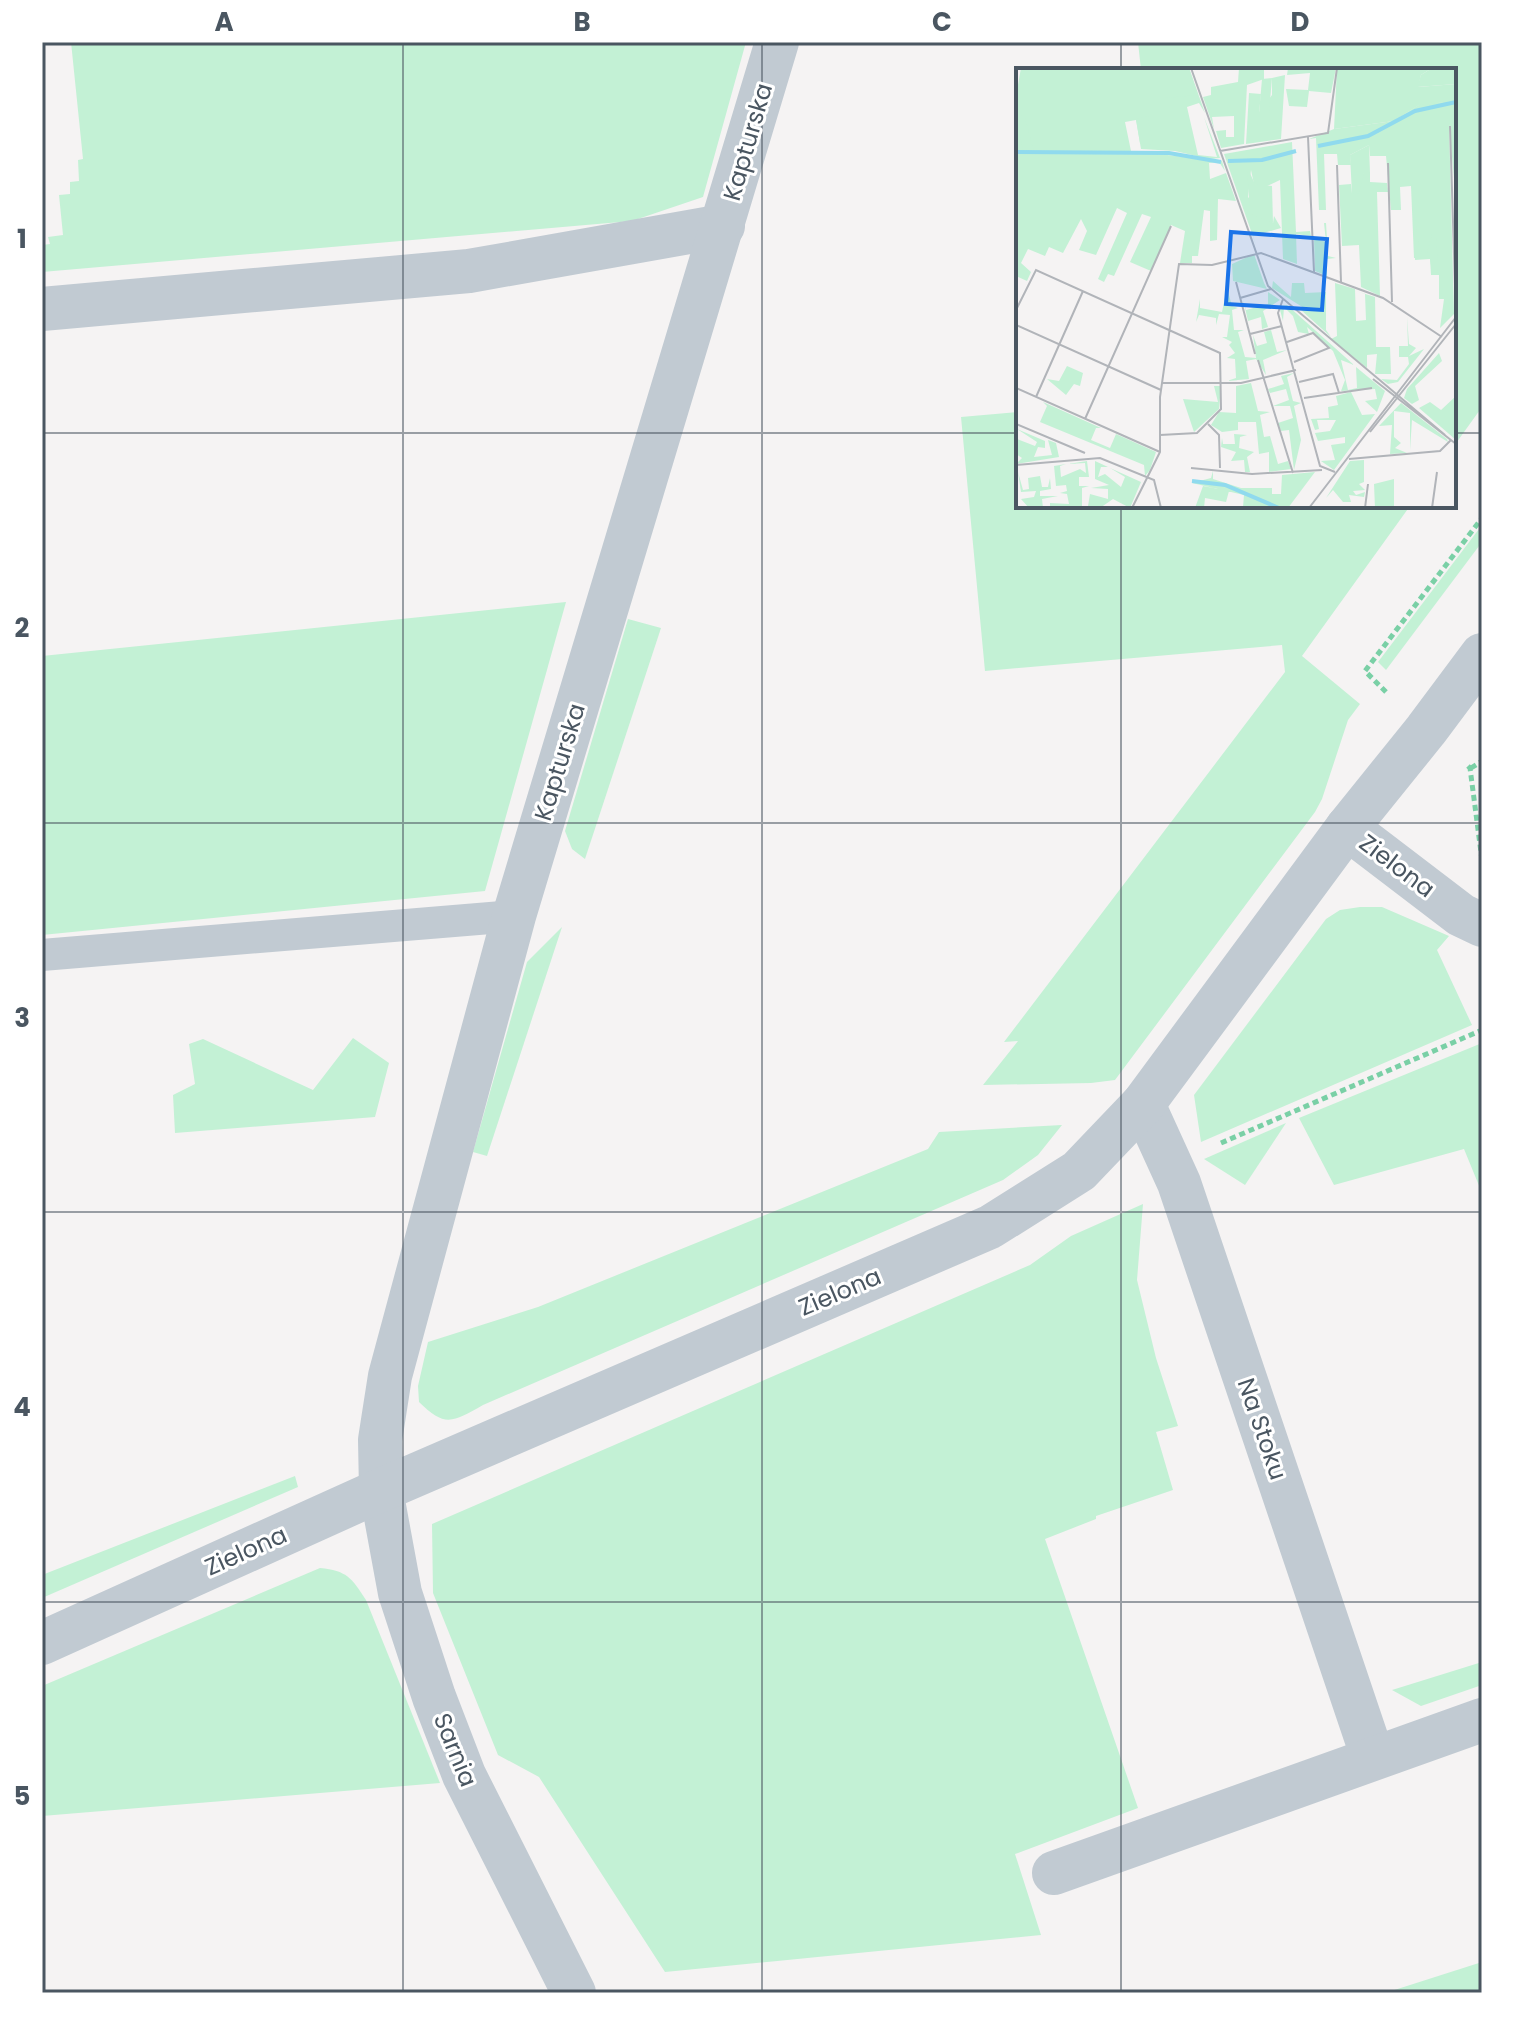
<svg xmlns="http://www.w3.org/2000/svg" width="1524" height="2035" viewBox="0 0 1524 2035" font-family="Poppins,sans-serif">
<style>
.green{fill:#c3f1d5}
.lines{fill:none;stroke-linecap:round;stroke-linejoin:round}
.path{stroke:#7ad0a6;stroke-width:5;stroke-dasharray:6 4;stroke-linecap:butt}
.service{stroke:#c1cad2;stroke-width:32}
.minor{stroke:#c1cad2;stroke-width:44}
.tertiary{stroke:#c1cad2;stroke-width:44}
.grid{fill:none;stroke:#4a5661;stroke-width:2;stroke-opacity:0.55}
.labels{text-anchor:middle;stroke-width:6;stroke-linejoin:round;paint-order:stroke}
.street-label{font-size:24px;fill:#4a5661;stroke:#fff}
.inset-river{fill:none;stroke:#90daee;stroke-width:4}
.inset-road{fill:none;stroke:#b1b4b9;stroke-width:2}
.view{fill:#1a73e8;fill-opacity:0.15;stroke:#1a73e8;stroke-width:4}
.inset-edge{fill:none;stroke:#4a5661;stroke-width:4}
.neatline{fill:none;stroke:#4a5661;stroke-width:3}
.grid-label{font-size:26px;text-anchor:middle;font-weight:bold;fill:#4a5661}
</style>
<rect width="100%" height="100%" fill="#f5f3f3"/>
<g class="green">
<polygon points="71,42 746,42 703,197 632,221 42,272 42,245 50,244 48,237 63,235 59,195 70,194 70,182 79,181 78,160 83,159"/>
<polygon points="1138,42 1482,42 1482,407 1454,446 1454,70 1141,70"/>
<polygon points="1018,412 1018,506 1410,506 1302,656 1360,704 1348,720 1322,799 1315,812 1115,1080 1091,1083 983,1085 1018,1041 1004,1042 1285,672 1282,645 985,671 961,417"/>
<polygon points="1479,529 1482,531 1482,542 1386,670 1378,662"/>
<polygon points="566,602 485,891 42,935 42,656"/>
<polygon points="628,619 661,628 585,859 572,849 565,831"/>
<polygon points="1360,907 1382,907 1449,936 1437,950 1472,1025 1201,1142 1194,1095 1326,919 1340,910"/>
<polygon points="562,927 487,1156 473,1152 527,962"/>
<polygon points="353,1038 389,1063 375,1117 175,1133 173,1095 195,1084 189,1044 203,1039 313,1090"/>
<polygon points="1482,1043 1482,1193 1464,1149 1334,1185 1299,1118"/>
<polygon points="1286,1123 1245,1185 1204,1159"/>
<path d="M 1062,1125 L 1038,1155 L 1003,1180 L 483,1405 C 453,1422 445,1428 419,1402 L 418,1386 L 428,1342 L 538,1307 L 928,1149 L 939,1132 Z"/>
<polygon points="1143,1204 1137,1280 1156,1358 1178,1426 1156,1432 1173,1490 1096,1516 1096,1519 1045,1539 1138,1808 1015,1854 1041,1935 665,1972 539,1777 498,1755 433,1593 432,1524 1030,1265 1071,1236"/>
<polygon points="295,1476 298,1487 42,1598 42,1575"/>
<path d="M 320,1568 C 347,1571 351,1577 366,1600 L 440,1783 L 42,1816 L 42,1686 Z"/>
<polygon points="1482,1662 1482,1685 1421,1706 1392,1690"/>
<polygon points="1482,1962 1482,1993 1385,1993"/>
</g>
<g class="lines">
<g class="path">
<polyline points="1386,692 1365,671 1482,518"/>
<polyline points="1468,766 1470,768 1482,860"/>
<polyline points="1471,768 1482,761"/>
<polyline points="1221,1143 1482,1030"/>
</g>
<polyline class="service" points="42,955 514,916"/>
<g class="minor">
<polyline points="42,309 469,271 723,226"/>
<polyline points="1347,828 1461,915 1482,925"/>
<polyline points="1143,1104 1179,1183 1373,1758"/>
<polyline points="1054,1873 1482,1720"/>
<polyline points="574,1993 464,1775 434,1697 400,1593 381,1490 380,1440 390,1376 514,916 777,42"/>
</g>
<polyline class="tertiary" points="42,1643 381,1490 990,1227 1079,1171 1143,1104 1347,828 1426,730 1482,655"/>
</g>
<path class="grid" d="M 403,42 L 403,1993M 762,42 L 762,1993M 1121,42 L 1121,70M 42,433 L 1018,433M 1454,433 L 1482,433M 1121,506 L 1121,1993M 42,823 L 1482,823M 42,1212 L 1482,1212M 42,1602 L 1482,1602"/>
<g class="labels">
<g class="street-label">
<text transform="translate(748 142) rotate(-74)" y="8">Kapturska</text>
<text transform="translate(560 762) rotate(-73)" y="8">Kapturska</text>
<text transform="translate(1397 866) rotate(37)" y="8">Zielona</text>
<text transform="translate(840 1292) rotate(-23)" y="8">Zielona</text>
<text transform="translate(1262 1429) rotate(71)" y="8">Na Stoku</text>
<text transform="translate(246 1551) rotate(-24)" y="8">Zielona</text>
<text transform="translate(455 1750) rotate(68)" y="8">Sarnia</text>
</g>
</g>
<g transform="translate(1016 68)">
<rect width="440" height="440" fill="#f5f3f3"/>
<path d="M 5,0 L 173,0 L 189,45 L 183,35 L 171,39 L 182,87 L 201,89 L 188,49 L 204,90 L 193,91 L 159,83 L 125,81 L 120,52 L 109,54 L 115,83 L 206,93 L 209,103 L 203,94 L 193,95 L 194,111 L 210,105 L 220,133 L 202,131 L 201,172 L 194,173 L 194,143 L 188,142 L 182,188 L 176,188 L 176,195 L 164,195 L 169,163 L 155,157 L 135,203 L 114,194 L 135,149 L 126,146 L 98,208 L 92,206 L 88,214 L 82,211 L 111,145 L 101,140 L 80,187 L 63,182 L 71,163 L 65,151 L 47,185 L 33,179 L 29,188 L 12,181 L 5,195 L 15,204 L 11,213 L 0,208 L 0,28 ZM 223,0 L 248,0 L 248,11 L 231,17 L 228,76 L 205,80 L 200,63 L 210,62 L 210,69 L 218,69 L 218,48 L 196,49 L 198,61 L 187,29 L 195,27 L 195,19 L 222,14 ZM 272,0 L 320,0 L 315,25 L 293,23 L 291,39 L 273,38 L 270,21 L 292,22 L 294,5 L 271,7 ZM 416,0 L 440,0 L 440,16 L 401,19 L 405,7 ZM 269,7 L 265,71 L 230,76 L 233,25 L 245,26 L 243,45 L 256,27 L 256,10 ZM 440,33 L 440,132 L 433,56 L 438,246 L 424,260 L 428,231 L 423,231 L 423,207 L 415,207 L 414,190 L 398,190 L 395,118 L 384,119 L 385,142 L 375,142 L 370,88 L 354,88 L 353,77 L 334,87 L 335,97 L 322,97 L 321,86 L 308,86 L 310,142 L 303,142 L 300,70 L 293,71 L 318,61 L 378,53 L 404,36 ZM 276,74 L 280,164 L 294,163 L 295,168 L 280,166 L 281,196 L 267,191 L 264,112 L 247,120 L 238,116 L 235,102 L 232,129 L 257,155 L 258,148 L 265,160 L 237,168 L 241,180 L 208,86 ZM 348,104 L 354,105 L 354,114 L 371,115 L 372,124 L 361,124 L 364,228 L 345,219 L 343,177 L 326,178 L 323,117 L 335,116 L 336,125 ZM 308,155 L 310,155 L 312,188 L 320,190 L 311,191 L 311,208 L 299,203 L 298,170 L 310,174 ZM 238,186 L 248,215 L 251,221 L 217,213 L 216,196 ZM 257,213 L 275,229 L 276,215 L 288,215 L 289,225 L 310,224 L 310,262 L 315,269 L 285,242 L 288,240 L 256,220 ZM 319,215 L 339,221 L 340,253 L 350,252 L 349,226 L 340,223 L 359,229 L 360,279 L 374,279 L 375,306 L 359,306 L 361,286 L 351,287 L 351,300 L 315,271 L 321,268 ZM 211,220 L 216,238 L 222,240 L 216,242 L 218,262 L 228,262 L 222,264 L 229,289 L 240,290 L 237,267 L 241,278 L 251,275 L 248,264 L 255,262 L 261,284 L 271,282 L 247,292 L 250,307 L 240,291 L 230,293 L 233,311 L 211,313 L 220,310 L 219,291 L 211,290 L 219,285 L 213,277 L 216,274 L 206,269 L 211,269 L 214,247 L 203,246 L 200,257 L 200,250 L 183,247 L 180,254 L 184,231 L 184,240 L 206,244 ZM 252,224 L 264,232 L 247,243 L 252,259 L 246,261 L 245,249 L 232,253 L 227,231 L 230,242 L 252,236 ZM 271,237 L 338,297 L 325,292 L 332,322 L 341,320 L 340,299 L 369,323 L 361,344 L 349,333 L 361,331 L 359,321 L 325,323 L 329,312 L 317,283 L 291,259 L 293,266 L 282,264 L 277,248 L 268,239 L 267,253 L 264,242 L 265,238 ZM 391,249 L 393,276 L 400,280 L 393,288 L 408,281 L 382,314 L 372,316 L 365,311 L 381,312 L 393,296 L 392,289 L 383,289 L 383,278 L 392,278 ZM 423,285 L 426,293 L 399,318 L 403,332 L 396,336 L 388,330 L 391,321 ZM 51,298 L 67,305 L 64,318 L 58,316 L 50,327 L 31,311 L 43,313 ZM 278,305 L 271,309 L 277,333 L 285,335 L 278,338 L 285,372 L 278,402 L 273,362 L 265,363 L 262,355 L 277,350 L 274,338 L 257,338 L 273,332 L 270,321 L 254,325 L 252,321 L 268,316 L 265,308 ZM 235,315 L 242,343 L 254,344 L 244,347 L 248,369 L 254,368 L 262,396 L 272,393 L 275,401 L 253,404 L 253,384 L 243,386 L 240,354 L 222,354 L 222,362 L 206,364 L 195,357 L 203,344 L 220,345 L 220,318 ZM 198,318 L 205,318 L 203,341 L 178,364 L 167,331 L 202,334 ZM 335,324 L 346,347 L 359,346 L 318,402 L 305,393 L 319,392 L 315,377 L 329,375 L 329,369 L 302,373 L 299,365 L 314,363 L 320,352 L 301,352 L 303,361 L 299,362 L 295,351 L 313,350 L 312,339 L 322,337 L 320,328 ZM 440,328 L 440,372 L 403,340 L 414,334 L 425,342 ZM 27,334 L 85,360 L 80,360 L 75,372 L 94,380 L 100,366 L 140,384 L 134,402 L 129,408 L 128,397 L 24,354 L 31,338 ZM 385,335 L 431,371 L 432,374 L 396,352 L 394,382 L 394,345 L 378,343 L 378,369 L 385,375 L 379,380 L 391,385 L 374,386 L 376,357 L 363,358 ZM 1,361 L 29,373 L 29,380 L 22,379 L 18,389 L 36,387 L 32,372 L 40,375 L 43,389 L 0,396 L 6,390 L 0,386 L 1,371 L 19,378 L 21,374 ZM 218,366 L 231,367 L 224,369 L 223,380 L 238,384 L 231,389 L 234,404 L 229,404 L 228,392 L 215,393 L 220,384 L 205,379 L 206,370 L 207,376 L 219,376 ZM 348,392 L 348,414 L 343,416 L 349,422 L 337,423 L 340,427 L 349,424 L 348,429 L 333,427 L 335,434 L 327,434 L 317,422 L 310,430 L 334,393 ZM 71,393 L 73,409 L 63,409 L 63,418 L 73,418 L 66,420 L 66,439 L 72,438 L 74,426 L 92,431 L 92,421 L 75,420 L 93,417 L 79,411 L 79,393 L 92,399 L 85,399 L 82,409 L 89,406 L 105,419 L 109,409 L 94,400 L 125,414 L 114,440 L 97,431 L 84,440 L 34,440 L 34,435 L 53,436 L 51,426 L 44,425 L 51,423 L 50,417 L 40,418 L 38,398 L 50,396 L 44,398 L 45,409 L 64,401 L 70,405 L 69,395 L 52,396 ZM 197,403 L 197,411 L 225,420 L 256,420 L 256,426 L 265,426 L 266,407 L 299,404 L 272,440 L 232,440 L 227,439 L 228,427 L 176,415 L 195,410 ZM 2,404 L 7,422 L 13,421 L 12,410 L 24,408 L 26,419 L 32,419 L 34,410 L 35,421 L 24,423 L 24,428 L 42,428 L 26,431 L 27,440 L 13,440 L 5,431 L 18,429 L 20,423 L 5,424 ZM 378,411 L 378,439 L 359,440 L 358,416 ZM 187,418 L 213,423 L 210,434 L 189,430 L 188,440 L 179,440 Z" fill="#c3f1d5"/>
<path d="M 144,0 L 173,0 L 182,27 L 149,30 ZM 321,0 L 416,0 L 405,7 L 402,19 L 440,16 L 440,33 L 403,37 L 378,53 L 318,61 ZM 256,10 L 253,45 L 243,45 L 246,11 ZM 0,43 L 9,50 L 18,84 L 7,84 ZM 132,48 L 137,73 L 134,77 L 124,75 L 120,51 ZM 353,77 L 354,105 L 348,105 L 343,125 L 336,126 L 334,87 ZM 231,99 L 239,116 L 256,118 L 257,155 L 234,146 ZM 399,152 L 404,183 L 411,185 L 416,166 L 420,166 L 422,205 L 416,204 L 414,191 L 399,192 Z" fill="#c3f1d5"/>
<path class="inset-river" d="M 302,78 L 352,68 L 399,43 L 440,34M 0,84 L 153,85 L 205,94M 212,93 L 246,92 L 280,83M 176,413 L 209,417 L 263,440"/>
<path class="inset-road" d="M 175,0 L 252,218 L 429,367M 434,58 L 440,249M 292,69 L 298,204M 204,83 L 312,65 L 321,0M 372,95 L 376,234M 321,97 L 325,214M 220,214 L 239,286M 224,230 L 255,221M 267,231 L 262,245 L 304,398 L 319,404M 0,242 L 20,202 L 204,285 L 205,341 L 181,365 L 144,367M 0,257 L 145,322M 234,266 L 266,258M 271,274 L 297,265 L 313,280 L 278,294M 242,292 L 277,405M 357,311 L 440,376M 283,314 L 317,306 L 323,325M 146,315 L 225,315 L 280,302M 0,320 L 144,384M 20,329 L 67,223M 288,330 L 356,320M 69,351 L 155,158M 0,356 L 69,385M 192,356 L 203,367 L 204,400M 354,364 L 440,256M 333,391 L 424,383 L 435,372M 0,397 L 84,390 L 138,412 L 145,440M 175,400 L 236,406 L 306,402M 116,440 L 144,384 L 144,329 L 163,196 L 196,197 L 245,185 L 367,230 L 426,269M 293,440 L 440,249M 349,440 L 352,416M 416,440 L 421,404"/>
<path class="view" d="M 215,164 L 311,171 L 306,242 L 210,236 Z"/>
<rect width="440" height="440" class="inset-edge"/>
</g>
<rect width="1524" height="2035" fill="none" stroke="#ffffff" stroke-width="88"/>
<rect x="44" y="44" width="1436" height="1947" class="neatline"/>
<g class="grid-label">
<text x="224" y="31">A</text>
<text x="582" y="31">B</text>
<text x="942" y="31">C</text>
<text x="1300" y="31">D</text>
<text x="22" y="248">1</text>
<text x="22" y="637">2</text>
<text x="22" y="1027">3</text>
<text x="22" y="1416">4</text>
<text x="22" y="1805">5</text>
</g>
</svg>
